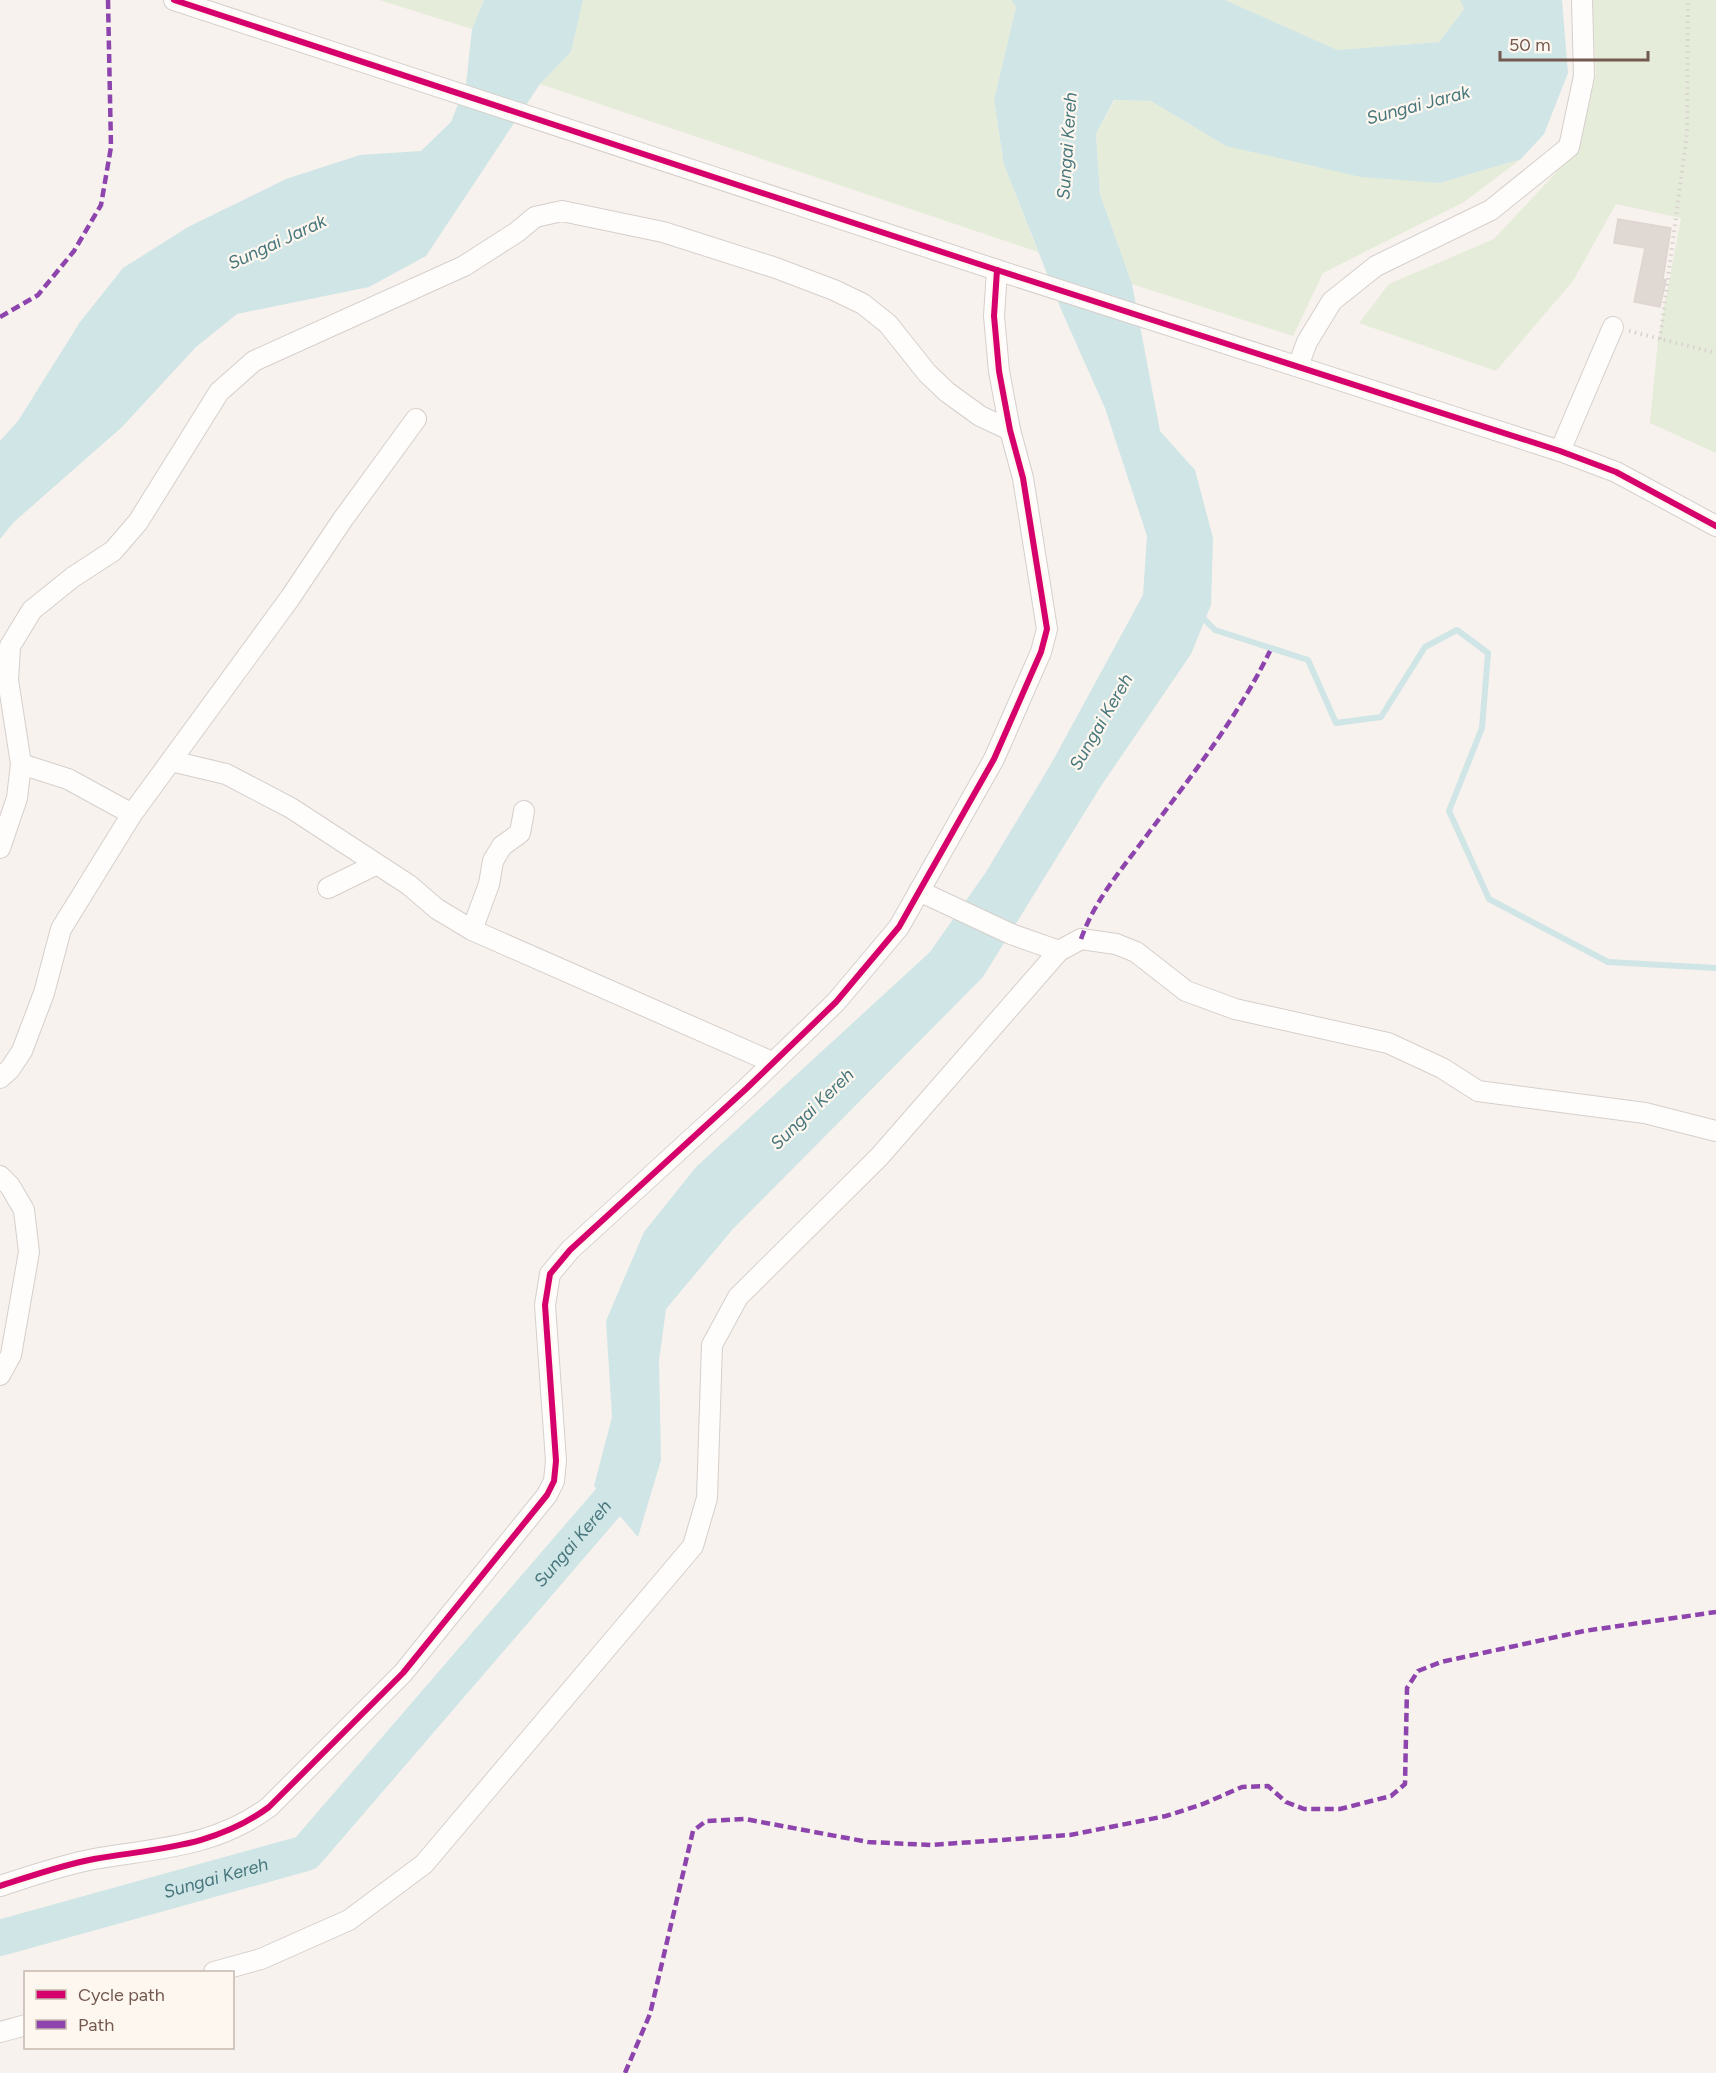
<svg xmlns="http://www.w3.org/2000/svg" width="1716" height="2073" viewBox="0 0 1716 2073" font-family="Figtree,sans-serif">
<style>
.green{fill:#e5ecd9}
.water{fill:#d0e5e6}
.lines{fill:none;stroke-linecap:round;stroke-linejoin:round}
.stream{stroke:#d0e5e6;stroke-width:6}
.river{stroke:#d0e5e6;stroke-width:36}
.building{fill:#e0d8d3;stroke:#dfd5d0;stroke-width:1.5}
.minor-casing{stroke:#d6cfcb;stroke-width:22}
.path{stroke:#d9d2cf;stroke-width:4;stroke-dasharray:1.5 4.5;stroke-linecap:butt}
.minor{stroke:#fefdfc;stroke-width:20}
.quiet{stroke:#8e44ad;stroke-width:4.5;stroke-dasharray:9 4.5;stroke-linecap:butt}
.cycleway-casing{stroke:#fdf7ef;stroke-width:10}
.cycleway{stroke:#d6006c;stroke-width:6}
.labels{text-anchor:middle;stroke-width:4.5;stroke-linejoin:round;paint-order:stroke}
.water-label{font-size:18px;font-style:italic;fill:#47777d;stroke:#fdf7ef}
</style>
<rect width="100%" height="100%" fill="#f7f2ed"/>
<g class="green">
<polygon points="379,0 484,0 472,29"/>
<polygon points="583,0 1011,0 1016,7 994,100 1004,165 1038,252 540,84 571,52"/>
<polygon points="1225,0 1460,0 1464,9 1439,42 1336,50"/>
<polygon points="1592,0 1716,0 1716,453 1650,423 1658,340 1681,218 1616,204 1573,281 1496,371 1359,323 1389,284 1494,239 1579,148 1596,74"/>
<polygon points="1115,100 1151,101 1226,146 1440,183 1521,159 1464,202 1323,273 1293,336 1132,284 1100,194 1096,134"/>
</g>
<g class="water">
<polygon points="484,0 583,0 571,52 540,84 426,256 369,287 237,314 196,347 122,427 14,522 0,539 0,441 18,421 80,322 123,268 188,227 286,179 360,155 421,151 451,122 466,84 472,29"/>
<polygon points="1011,0 1225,0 1337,50 1439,42 1464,9 1460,0 1562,0 1568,73 1544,134 1521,159 1440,183 1361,177 1226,146 1151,101 1114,100 1096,134 1100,194 1132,284 1160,431 1195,470 1213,538 1211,605 1191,654 1101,786 983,977 732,1230 666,1309 659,1361 661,1460 638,1537 594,1486 612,1417 606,1321 644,1232 696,1167 930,952 986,872 1051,764 1143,595 1147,536 1105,408 1063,314 1004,165 994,100 1016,7"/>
</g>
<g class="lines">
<polyline class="stream" points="1200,615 1215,630 1308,660 1336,723 1381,717 1425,647 1457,630 1488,653 1482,728 1449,811 1489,899 1608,962 1716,968"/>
<path class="river" id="s1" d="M 0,1938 L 306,1853 L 630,1477 L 630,1461"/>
</g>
<polygon class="building" points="1618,219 1671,228 1663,279 1666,280 1660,307 1634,302 1645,248 1614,243"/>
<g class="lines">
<defs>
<g id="minor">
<polyline points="174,0 997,270 1560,451 1616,472 1716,526"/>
<polyline points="1298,366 1307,342 1332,301 1376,266 1491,210 1569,147 1584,76 1582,0"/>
<polyline points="1560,451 1613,327"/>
<polyline points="171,761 226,774 291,808 409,885 437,909 472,930 772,1062"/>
<polyline points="21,764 68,779 132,814"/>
<polyline points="0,848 17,798 21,764 8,680 10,646 32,610 73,577 113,551 138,522 219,392 254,361 464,266 517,232 535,217 562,211 663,232 776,268 834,290 863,304 888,324 927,373 947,392 980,416 1010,430"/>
<polyline points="328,888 375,865"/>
<polyline points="919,891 1011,934 1059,951"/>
<polyline points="472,930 489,884 493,861 502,846 520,833 524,811"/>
<polyline points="0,1078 10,1069 22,1051 44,993 61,929 132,814 290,598 343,519 416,419"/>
<polyline points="0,1176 10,1186 24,1210 29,1252 11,1355 0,1375"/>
<path d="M 0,1886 C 31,1876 62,1865 94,1859 C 158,1848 215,1847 269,1807 L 403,1673 L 547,1495 L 554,1481 L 556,1461 L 545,1305 L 550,1274 L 570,1250 L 747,1088 L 836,1002 L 899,927 L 994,759 L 1041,652 L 1047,629 L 1023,478 L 1010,430 L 999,371 L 994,316 L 997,270"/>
<polyline points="214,1972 261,1959 349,1920 424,1864 693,1546 707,1498 712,1345 738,1297 879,1157 1059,951 1081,939 1116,944 1136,952 1186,991 1235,1009 1388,1043 1442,1068 1478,1091 1645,1113 1716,1131"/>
<polyline points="0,2032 26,2025"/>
</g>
</defs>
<use href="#minor" class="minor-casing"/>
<g class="path">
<polyline points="1629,331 1716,353"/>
<polyline points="1660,339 1687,133 1688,0"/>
</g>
<use href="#minor" class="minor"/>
<g class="quiet">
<polyline points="0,317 38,295 74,251 101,205 111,147 108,0"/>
<path d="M 1081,939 C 1096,897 1124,867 1150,831 C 1193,774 1239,715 1270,651"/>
<polyline points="625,2073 650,2014 693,1831 706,1821 745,1819 868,1842 931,1845 1070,1835 1166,1816 1203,1804 1242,1787 1268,1786 1286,1802 1304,1809 1340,1809 1391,1796 1405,1784 1407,1688 1418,1671 1441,1662 1584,1631 1716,1612"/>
</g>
<defs>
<g id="cycleway">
<polyline points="174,0 997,270 1560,451 1616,472 1716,526"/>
<path d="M 0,1886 C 31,1876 62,1865 94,1859 C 158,1848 215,1847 269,1807 L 403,1673 L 547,1495 L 554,1481 L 556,1461 L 545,1305 L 550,1274 L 570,1250 L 747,1088 L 836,1002 L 899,927 L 994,759 L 1041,652 L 1047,629 L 1023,478 L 1010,430 L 999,371 L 994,316 L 997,270"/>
</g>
</defs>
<use href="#cycleway" class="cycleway-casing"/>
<use href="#cycleway" class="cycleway"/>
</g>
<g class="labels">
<g class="water-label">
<text transform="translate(1418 105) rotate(-15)" y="6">Sungai Jarak</text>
<text transform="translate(1067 146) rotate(-86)" y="6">Sungai Kereh</text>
<text transform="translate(277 242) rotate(-25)" y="6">Sungai Jarak</text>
<text transform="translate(1101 722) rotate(-60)" y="6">Sungai Kereh</text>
<text transform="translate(812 1109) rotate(-44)" y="6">Sungai Kereh</text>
<text dy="6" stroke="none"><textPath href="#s1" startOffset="726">Sungai Kereh</textPath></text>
<text dy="6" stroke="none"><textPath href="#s1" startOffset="224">Sungai Kereh</textPath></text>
</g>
</g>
<rect x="24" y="1971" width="210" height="78" fill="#fdf7ef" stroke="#c6b8af" stroke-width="1.5"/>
<rect x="36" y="1990" width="30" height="9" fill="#d6006c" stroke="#c6b8af" stroke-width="1.5"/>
<text x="78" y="2001" font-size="18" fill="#73594f">Cycle path</text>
<rect x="36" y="2020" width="30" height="9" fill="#8e44ad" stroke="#c6b8af" stroke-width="1.5"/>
<text x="78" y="2031" font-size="18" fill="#73594f">Path</text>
<path d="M1500 51v9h148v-9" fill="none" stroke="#73594f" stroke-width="3"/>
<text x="1509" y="51" font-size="18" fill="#73594f" stroke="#fdf7ef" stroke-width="4.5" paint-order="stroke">50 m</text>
</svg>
